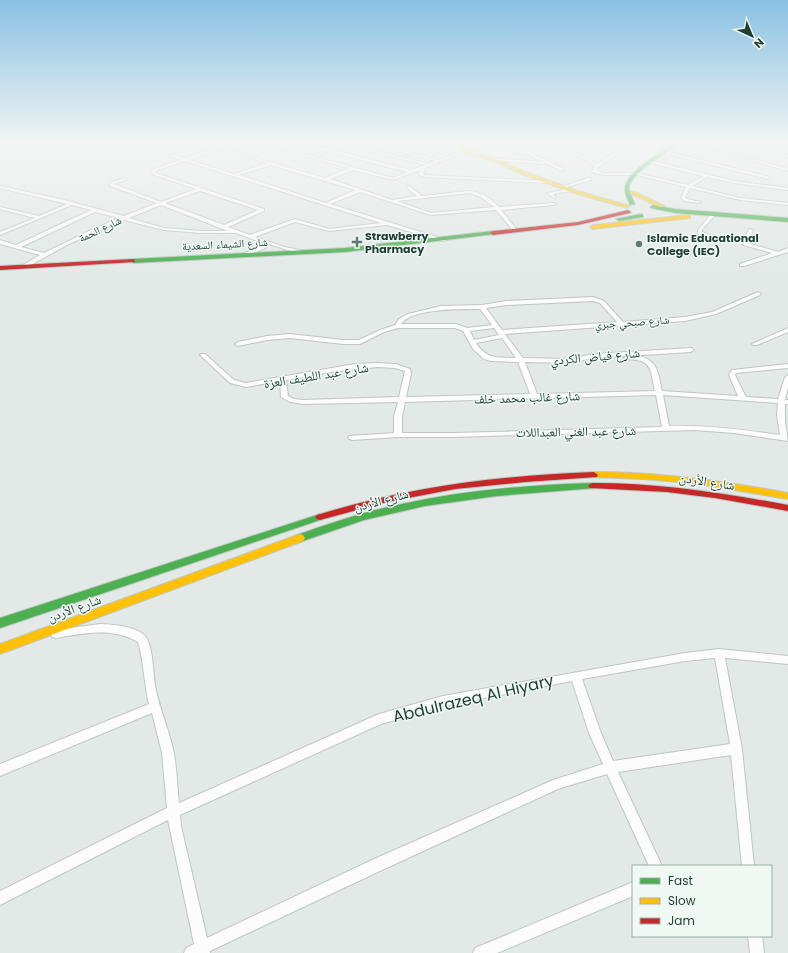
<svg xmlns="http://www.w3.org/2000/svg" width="788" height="953" viewBox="0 0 788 953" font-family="Poppins,'Noto Naskh Arabic',sans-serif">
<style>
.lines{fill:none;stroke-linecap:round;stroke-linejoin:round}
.street-casing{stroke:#bfc6c3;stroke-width:2}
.fast-casing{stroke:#bdc7c3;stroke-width:2}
.slow-casing{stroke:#bdc7c3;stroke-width:2}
.jam-casing{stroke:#bdc7c3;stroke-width:2}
.street{fill:#fbfcfb;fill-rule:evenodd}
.fast{fill:#4caf50;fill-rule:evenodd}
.slow{fill:#ffc107;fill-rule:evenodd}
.jam{fill:#c62828;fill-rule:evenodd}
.poi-dot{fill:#637a73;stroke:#f0f8f4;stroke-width:1.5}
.labels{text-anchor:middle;stroke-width:3;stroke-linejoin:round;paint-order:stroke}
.far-street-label{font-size:11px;fill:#1e3e35;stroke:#f0f8f4}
.far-poi-label{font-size:11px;font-weight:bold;fill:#1e3e35;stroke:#f0f8f4;text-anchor:start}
.street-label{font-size:13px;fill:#1e3e35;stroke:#f0f8f4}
.near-street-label{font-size:16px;fill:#1e3e35;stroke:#f0f8f4}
</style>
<rect width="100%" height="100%" fill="#e2e9e6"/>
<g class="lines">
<defs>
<g id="street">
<path d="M 361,142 L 368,142 L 439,160 L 464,150 L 467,151 L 425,168 L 423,174 L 425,175 L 548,181 L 550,182 L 548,183 L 425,177 L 419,175 L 420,170 L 393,180 L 353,170 L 330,179 L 392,200 L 417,196 L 407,188 L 407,186 L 409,186 L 422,196 L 469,191 C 481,192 490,198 499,207 L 554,203 L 556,204 L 554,205 L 501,210 L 518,231 L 516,232 L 514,232 L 496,210 L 431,215 L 360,192 L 330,204 L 447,240 L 442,241 L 387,225 L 329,231 L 295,222 L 255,237 L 285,247 L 304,251 L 304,253 L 302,254 L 268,244 L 267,247 L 245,257 L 243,256 L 243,254 L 263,245 L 263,243 L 236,233 L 201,233 L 164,230 L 124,220 L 69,244 L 25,268 L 23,267 L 23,265 L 40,255 L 0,244 L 0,240 L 16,245 L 91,210 L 72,205 L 0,235 L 0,232 L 35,218 L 0,209 L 0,207 L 39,216 L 67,204 L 0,188 L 0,186 L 64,200 L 124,216 L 157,203 L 110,186 L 111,182 L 126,178 L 126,180 L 114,184 L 161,202 L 196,189 L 154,175 L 151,172 L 151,170 L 181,160 L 169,156 L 170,154 L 185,158 L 218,147 L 325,178 L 349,168 L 268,146 L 271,145 L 393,178 L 407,172 L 299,144 L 301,143 L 322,148 L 346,143 L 429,164 L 435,161 ZM 346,145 L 425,165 L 411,170 L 329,149 ZM 218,149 L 267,163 L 234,174 L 189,160 ZM 185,161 L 381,223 L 329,229 L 295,219 L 250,235 L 228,227 L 264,211 L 264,209 L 156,173 L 155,171 ZM 271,165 L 355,190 L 326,203 L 239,175 ZM 200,191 L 258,210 L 224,225 L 165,203 ZM 469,193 L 481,197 L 494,207 L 431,213 L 397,201 ZM 161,205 L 228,231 L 201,231 L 164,228 L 129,218 ZM 95,212 L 119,218 L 87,232 L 44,253 L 21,247 Z"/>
<polygon points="551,142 556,142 571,150 585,142 590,142 574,151 597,164 630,142 635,142 597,168 595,170 603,173 637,173 688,185 703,176 651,163 652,161 734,181 788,188 788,190 734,183 707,177 692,186 740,198 788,203 788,205 740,200 690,188 685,197 687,199 701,202 699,203 684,201 681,197 686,187 637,175 603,175 592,172 595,165"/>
<polygon points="688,142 694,142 711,147 720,142 725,142 714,148 788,169 788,171"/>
<polygon points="732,142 738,142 788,155 788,157"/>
<polygon points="514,145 564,169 565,170 562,171 546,163 544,164 492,160 490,159 492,158 543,162 513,147 461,148 459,147 461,146"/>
<polygon points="665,151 770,177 770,178 768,179 664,153"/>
<polygon points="589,178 591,178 591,180 563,188 561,187"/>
<polygon points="568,189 570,190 570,191 553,194 556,197 554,198 547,193"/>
<polygon points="710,215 714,216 702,230 702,232 710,235 710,236 708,237 698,234 698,230"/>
<polygon points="749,229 753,230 748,243 778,252 788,248 788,252 744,266 740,266 740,264 772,253 743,245 742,244"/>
<path d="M 758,292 L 761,294 L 760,295 L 716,314 L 685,321 L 505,334 L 523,358 L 569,359 L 594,354 L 691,348 L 694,350 L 691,352 L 594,358 L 569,363 L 525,362 L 537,394 L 655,391 C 652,380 653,365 641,361 C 636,359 630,360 625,359 L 624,358 C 627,355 631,356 636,356 C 658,358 658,373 662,391 L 738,396 L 729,375 L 732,370 L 788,364 L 788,368 L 736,373 L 735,375 L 746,397 L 778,399 L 785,377 L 788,375 L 788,387 L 785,400 L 788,400 L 788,404 L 785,404 L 785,422 L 788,441 L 734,433 L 694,430 L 454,437 L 398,437 L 352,440 L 348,438 L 349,436 L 394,433 L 394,417 L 398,402 L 303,404 L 290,402 L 281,397 L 280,381 L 246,387 L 230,383 L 200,355 L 201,354 L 205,354 L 234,380 L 246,383 L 355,364 L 377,363 L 396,364 L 410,369 L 411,374 L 406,397 L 530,394 L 518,362 L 491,361 L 484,359 L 473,349 L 463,331 L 455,328 L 398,328 L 384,332 L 360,344 L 343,344 L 290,338 L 267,340 L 238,346 L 235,344 L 238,342 L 267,336 L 290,334 L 343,340 L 359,340 L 380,330 L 395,325 L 399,319 L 408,314 L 441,306 L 482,305 L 506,301 L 593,297 L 604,301 L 623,322 L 685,317 L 712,312 ZM 593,301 L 600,303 L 617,322 L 502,330 L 486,308 L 506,305 ZM 480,309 L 492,325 L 467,328 L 456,324 L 401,324 C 412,308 462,309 480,309 ZM 494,328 L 499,335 L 474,340 L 470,331 ZM 502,338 L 516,358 C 498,357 487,360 476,343 ZM 377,367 L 395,368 L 405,371 L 399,397 L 303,400 L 294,399 L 288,396 L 286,380 L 330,372 ZM 656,395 L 662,427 L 454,433 L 402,433 L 402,417 L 405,402 ZM 663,395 L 778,403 L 777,415 L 780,435 C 743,430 707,425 669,426 Z"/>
<polygon points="788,328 788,332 757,345 753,345 752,344"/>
<path d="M 100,624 C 112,624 139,627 146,637 C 153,648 153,672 155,685 C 159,709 170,731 174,754 C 177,770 177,786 179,803 L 379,714 L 443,696 L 685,653 L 719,649 L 788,656 L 788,664 L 725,658 L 742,749 L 754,866 L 742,866 L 731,755 L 618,772 L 662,866 L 649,866 L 607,774 L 558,789 L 382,870 L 210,951 L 210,953 L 184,953 L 186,948 L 194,944 L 168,820 L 0,905 L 0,891 L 167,808 L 162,753 L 152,713 L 0,776 L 0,764 L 149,704 C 144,684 144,662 138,642 C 112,627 84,633 56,638 L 52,637 L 51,634 L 52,631 L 56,630 ZM 715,658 L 730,744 L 613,761 L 601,733 L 582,679 L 685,661 ZM 572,681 L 589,733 L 603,764 L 553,780 L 372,860 L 207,938 L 181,826 L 180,815 L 381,724 L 443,706 Z"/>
<polygon points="633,882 633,896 497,953 473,953 475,948"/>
<polygon points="748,936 762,936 764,953 750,953"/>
</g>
<g id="fast">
<path d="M 677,142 L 682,142 C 670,152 629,172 629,189 C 630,194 633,199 635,204 L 630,205 C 628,200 624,193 625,187 C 628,170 663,151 677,142 Z"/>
<polygon points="653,205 675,209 788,218 788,222 675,213 651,208 650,207"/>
<polygon points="641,214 643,215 643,217 619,221 616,219"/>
<polygon points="493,231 496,233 495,234 345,252 133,263 130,261 133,259 345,248"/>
<path d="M 593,483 L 596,484 L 598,486 L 596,488 L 497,496 L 425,506 L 364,520 L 300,542 L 297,541 L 295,538 L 297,535 C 331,523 366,511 402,504 C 465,490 529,485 593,483 Z"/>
<polygon points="320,514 323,515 325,517 323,519 0,628 0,618"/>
</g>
<g id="slow">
<polygon points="458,142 462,142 465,148 470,151 494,158 528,173 578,191 630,206 627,208 574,193 524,175 490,160 466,153 461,150"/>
<polygon points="631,192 635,192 665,206 660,207 631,194"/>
<polygon points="688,215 690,216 690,218 593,229 590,227 593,225"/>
<path d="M 594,472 C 660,472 724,481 788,493 L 788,499 L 692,483 L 643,479 L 591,477 L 590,475 Z"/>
<polygon points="300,534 303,535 305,538 303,541 0,654 0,644"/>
</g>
<g id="jam">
<polygon points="628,210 631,212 630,213 578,225 493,235 490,233 493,231 578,222"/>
<polygon points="133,259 135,260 135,262 0,270 0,266"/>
<path d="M 594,472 L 598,475 L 597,477 L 525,482 L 455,489 L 387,502 L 320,520 L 317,519 L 315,517 L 317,515 C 410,486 497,476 594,472 Z"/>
<path d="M 593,483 C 659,483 723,493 788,505 L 788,511 L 715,498 L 667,492 L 590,488 L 588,486 L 590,484 Z"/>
</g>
</defs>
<use href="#street" class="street-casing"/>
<use href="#fast" class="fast-casing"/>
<use href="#slow" class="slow-casing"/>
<use href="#jam" class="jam-casing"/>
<use href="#street" class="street"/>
<use href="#fast" class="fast"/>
<use href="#slow" class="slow"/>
<use href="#jam" class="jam"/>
</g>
<linearGradient id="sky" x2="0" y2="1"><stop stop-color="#8ac1e3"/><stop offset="0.52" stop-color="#f2f5f4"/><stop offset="1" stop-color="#f2f5f4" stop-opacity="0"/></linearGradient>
<rect width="788" height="275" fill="url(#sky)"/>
<g class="poi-dot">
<path d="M355 236h4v4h4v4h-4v4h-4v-4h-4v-4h4z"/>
<circle cx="639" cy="244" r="4"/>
</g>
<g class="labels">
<g class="far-street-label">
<text transform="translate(100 229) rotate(-25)" y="4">شارع الحمة</text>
<text transform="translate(225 244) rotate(-3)" y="4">شارع الشيماء السعدية</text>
<text transform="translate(632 322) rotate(-4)" y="4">شارع صبحي جبري</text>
</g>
<g class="far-poi-label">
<text x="365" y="240">Strawberry<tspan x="365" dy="13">Pharmacy</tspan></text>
<text x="647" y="242">Islamic Educational<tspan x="647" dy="13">College (IEC)</tspan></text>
</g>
<g class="street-label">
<text transform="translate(595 356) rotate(-5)" y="5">شارع فياض الكردي</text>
<text transform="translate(316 375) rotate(-9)" y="5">شارع عبد اللطيف العزة</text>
<text transform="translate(527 397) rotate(-2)" y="5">شارع غالب محمد خلف</text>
<text transform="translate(576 431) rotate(-1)" y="5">شارع عبد الغني العبداللات</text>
<text transform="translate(707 481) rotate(8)" y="5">شارع الأردن</text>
<text transform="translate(381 500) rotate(-15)" y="5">شارع الأردن</text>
<text transform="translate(74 608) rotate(-20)" y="5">شارع الأردن</text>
</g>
<g class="near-street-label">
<text transform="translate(473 698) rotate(-13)" y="6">Abdulrazeq Al Hiyary</text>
</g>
</g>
<rect x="632" y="865" width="140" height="72" fill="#f0f8f4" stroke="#9caea8"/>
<rect x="640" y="878" width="20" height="6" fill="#4caf50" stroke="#9caea8"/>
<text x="668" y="885" font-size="12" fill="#1e3e35">Fast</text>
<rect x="640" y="898" width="20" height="6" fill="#ffc107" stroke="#9caea8"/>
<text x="668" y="905" font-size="12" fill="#1e3e35">Slow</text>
<rect x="640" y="918" width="20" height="6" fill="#c62828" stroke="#9caea8"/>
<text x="668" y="925" font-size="12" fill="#1e3e35">Jam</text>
<g transform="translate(752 36) rotate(136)" stroke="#f0f8f4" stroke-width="3" paint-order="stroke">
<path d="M0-3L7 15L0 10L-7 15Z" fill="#1e3e35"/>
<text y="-6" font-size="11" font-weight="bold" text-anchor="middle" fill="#1e3e35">N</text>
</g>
</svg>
